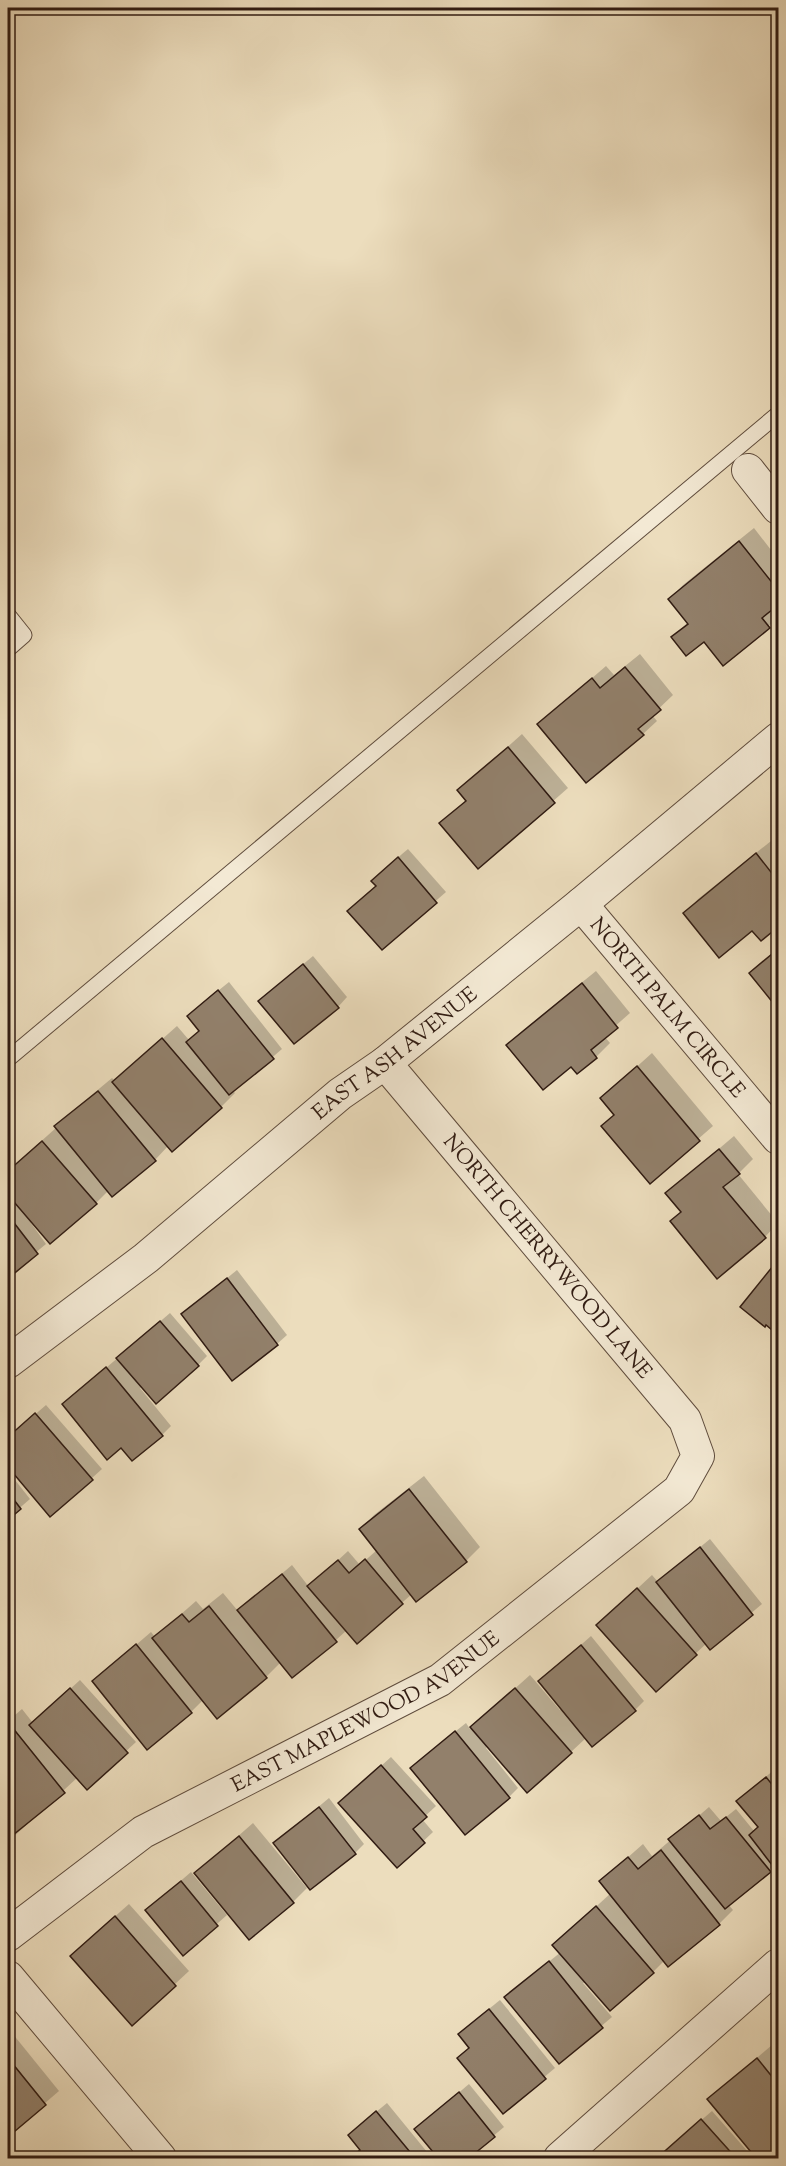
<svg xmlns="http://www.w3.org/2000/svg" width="786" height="2166" viewBox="0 0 786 2166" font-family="'Sorts Mill Goudy',serif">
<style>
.shadow{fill:#0003}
.building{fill:#92806b;stroke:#301b12;stroke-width:1.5}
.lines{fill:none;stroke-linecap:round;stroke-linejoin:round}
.lane-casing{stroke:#5f4c3d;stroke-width:17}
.street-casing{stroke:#5f4c3d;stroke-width:34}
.lane{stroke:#f3e9d4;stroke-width:15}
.street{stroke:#f3e9d4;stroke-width:32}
.labels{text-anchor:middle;stroke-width:5;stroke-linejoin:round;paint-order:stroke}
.street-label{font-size:21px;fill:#301b12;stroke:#f3e9d4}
</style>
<rect width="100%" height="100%" fill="#ecddbd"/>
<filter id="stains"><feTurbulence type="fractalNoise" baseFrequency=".00333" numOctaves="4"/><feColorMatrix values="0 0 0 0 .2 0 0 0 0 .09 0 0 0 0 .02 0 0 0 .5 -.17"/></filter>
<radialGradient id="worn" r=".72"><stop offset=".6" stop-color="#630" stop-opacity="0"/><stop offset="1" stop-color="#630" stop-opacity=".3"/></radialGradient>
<g class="shadow">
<polygon points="754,528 778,559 778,603 776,605 778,608 778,618 724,664 704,640 673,637 688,622 670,599 683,585"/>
<polygon points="640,654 673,695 652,715 657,721 643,734 539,724 606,666 614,675"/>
<polygon points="522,734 568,788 478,867 441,823 467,799 459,790"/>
<polygon points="771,841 778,850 778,925 761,939 753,929 685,913 698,899"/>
<polygon points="408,849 446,892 382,948 377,886 382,871"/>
<polygon points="778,948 778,1007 751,973"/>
<polygon points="313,956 347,997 338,1007 270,992"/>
<polygon points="596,971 630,1013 604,1036 610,1043 596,1057 571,1065 508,1045 522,1031"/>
<polygon points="229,982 282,1049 233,1091 235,1093 221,1107 172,1150 169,1145 155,1160 109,1190 96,1203 31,1223 46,1244 11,1273 8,1269 8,1203 13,1199 8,1193 8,1171 57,1127 70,1113 112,1078 115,1081 177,1026 189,1040 200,1030 198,1007"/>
<polygon points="652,1053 713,1126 650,1181 616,1114 602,1098"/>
<polygon points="734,1136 753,1159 738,1174 778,1223 765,1237 672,1221 682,1211 667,1193"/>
<polygon points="778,1262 778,1335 742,1306"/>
<polygon points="237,1270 287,1335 277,1344 183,1314"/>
<polygon points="170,1313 207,1356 198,1365 140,1388 171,1426 162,1435 121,1446 64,1404"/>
<polygon points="46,1405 102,1469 51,1515 8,1465 8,1438"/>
<polygon points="8,1471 30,1499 8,1518"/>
<polygon points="424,1476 480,1547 466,1561 417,1600 412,1594 357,1642 347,1630 336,1640 281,1662 266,1677 203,1700 191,1712 94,1681 151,1632 155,1637 196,1601 203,1609 223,1593 238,1611 292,1565 309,1587 348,1551 360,1565 377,1550 361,1529 374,1515"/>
<polygon points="710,1539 762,1604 710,1648 707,1643 656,1690 612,1612 652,1575 658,1582"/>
<polygon points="591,1636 644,1701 635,1710 586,1738 571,1752 488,1746 486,1748 518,1788 509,1797 422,1758 466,1723 470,1729 530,1675 560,1710 562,1709 540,1681"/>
<polygon points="80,1680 136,1742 87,1787 78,1777 8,1842 8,1721 22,1709 33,1723"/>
<polygon points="391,1757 436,1806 422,1819 433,1832 397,1866 350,1794"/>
<polygon points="776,1768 778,1771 778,1862 728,1904 733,1910 719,1924 668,1965 665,1960 653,1972 583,1983 612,2017 559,2062 516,1988 561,1952 554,1945 611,1893 601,1881 643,1844 652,1856 709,1807 721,1821 736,1809 754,1831 759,1826 738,1801"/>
<polygon points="329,1798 364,1844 355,1853 309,1886 293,1902 249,1938 196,1873 253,1823 307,1888 309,1886 275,1843"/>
<polygon points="191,1872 227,1915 183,1954 147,1910"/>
<polygon points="129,1904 189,1971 132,2024 86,1942"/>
<polygon points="500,2000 555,2068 503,2112 469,2025"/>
<polygon points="8,2028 59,2091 8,2135"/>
<polygon points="778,2044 778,2157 776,2158 758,2158 709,2099 772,2045 774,2048"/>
<polygon points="469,2084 504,2127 467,2158 440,2158 416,2129"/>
<polygon points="387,2103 432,2158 350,2158 361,2149 359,2126"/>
<polygon points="712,2111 749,2153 744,2158 653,2158 663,2151 664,2152"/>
</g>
<g class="building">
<polygon points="739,541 778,590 778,605 762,618 770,628 723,666 704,642 686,656 671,637 688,624 668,599"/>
<polygon points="625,667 661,710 638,729 644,735 586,783 537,724 592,678 600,688"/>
<polygon points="508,747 555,803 478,869 439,823 466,801 457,790"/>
<polygon points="756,853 778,881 778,927 761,941 752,931 719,958 683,913"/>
<polygon points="398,857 437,903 382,950 347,911 376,886 371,881"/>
<polygon points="778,949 778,1009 749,973"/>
<polygon points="303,964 339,1008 294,1044 258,1001"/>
<polygon points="582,983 618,1028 591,1050 597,1058 577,1074 571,1067 543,1090 506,1045"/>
<polygon points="218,990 274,1059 229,1095 186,1042 199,1031 187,1016"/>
<polygon points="162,1038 222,1108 172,1152 112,1082"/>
<polygon points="637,1066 700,1141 650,1184 601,1126 614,1115 600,1098"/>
<polygon points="98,1091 156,1161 112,1197 54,1126"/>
<polygon points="42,1141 97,1204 50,1244 8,1195 8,1171"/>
<polygon points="719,1149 740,1174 723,1187 766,1238 717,1279 670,1221 681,1212 665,1193"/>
<polygon points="8,1215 38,1254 11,1276 8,1271"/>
<polygon points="777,1261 778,1262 778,1335 766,1325 765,1327 740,1307"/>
<polygon points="227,1278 278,1345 232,1381 181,1314"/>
<polygon points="160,1321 199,1366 156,1404 116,1358"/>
<polygon points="106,1367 163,1436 132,1461 121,1448 107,1460 62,1404"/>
<polygon points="35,1413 93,1480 50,1517 8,1467 8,1437"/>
<polygon points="409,1489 467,1562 416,1602 359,1529"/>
<polygon points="8,1492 21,1509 8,1520"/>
<polygon points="700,1547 753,1615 710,1650 656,1582"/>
<polygon points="365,1559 403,1604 357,1644 307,1586 338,1560 349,1573"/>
<polygon points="282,1574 337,1642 292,1678 237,1610"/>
<polygon points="637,1588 697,1655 656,1692 596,1625"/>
<polygon points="209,1606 267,1678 217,1719 152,1638 182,1614 189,1622"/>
<polygon points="136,1644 192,1713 147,1750 92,1681"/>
<polygon points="581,1645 636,1711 592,1747 538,1681"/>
<polygon points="70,1688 128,1753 87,1790 29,1725"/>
<polygon points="515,1688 572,1753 527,1793 470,1727"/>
<polygon points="8,1722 65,1793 13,1835 8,1829"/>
<polygon points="455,1731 510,1798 465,1835 410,1768"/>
<polygon points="381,1765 427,1817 413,1829 425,1843 397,1868 338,1803"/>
<polygon points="766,1777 774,1787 778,1783 778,1860 772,1865 749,1835 758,1827 736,1801"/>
<polygon points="319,1807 356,1854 310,1890 273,1843"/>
<polygon points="699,1815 710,1829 726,1817 771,1872 725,1909 668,1839"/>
<polygon points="239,1836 294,1903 249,1940 194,1873"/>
<polygon points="661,1850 720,1925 668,1967 599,1881 628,1857 638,1869"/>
<polygon points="181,1881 218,1926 183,1956 145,1910"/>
<polygon points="596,1906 654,1973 610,2011 552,1945"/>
<polygon points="115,1916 176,1986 132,2026 70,1956"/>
<polygon points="549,1961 603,2028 559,2064 504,1997"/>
<polygon points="489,2009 546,2079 503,2114 457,2058 469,2048 458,2034"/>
<polygon points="8,2058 46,2105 8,2137"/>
<polygon points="757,2058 778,2084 778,2158 756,2158 707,2099"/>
<polygon points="459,2092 495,2137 469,2158 438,2158 414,2129"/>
<polygon points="376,2111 415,2158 349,2158 360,2150 348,2135"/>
<polygon points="701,2119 736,2158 657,2158"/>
</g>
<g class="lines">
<defs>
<g id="lane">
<polyline points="8,615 24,635 8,649"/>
<polyline points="8,1059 778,414"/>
</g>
<g id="street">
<polyline points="748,470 778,508"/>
<path id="s1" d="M 581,904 L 778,1138"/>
<path id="s2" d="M 8,1362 L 146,1258 L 340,1094 L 385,1063 L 581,904 L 778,739"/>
<path id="s3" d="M 8,1935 L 143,1832 L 440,1680 L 679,1490 L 698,1456 L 685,1420 L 385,1063"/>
<polyline points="8,1977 160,2158"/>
<polyline points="560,2158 778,1965"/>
</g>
</defs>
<use href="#lane" class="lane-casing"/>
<use href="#street" class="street-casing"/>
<use href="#lane" class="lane"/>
<use href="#street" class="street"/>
</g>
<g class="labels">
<g class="street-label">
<text dy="7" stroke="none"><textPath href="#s1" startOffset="135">NORTH PALM CIRCLE</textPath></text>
<text dy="7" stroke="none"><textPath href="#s2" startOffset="495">EAST ASH AVENUE</textPath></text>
<text transform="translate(548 1256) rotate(50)" y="7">NORTH CHERRYWOOD LANE</text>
<text dy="7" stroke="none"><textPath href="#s3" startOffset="423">EAST MAPLEWOOD AVENUE</textPath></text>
</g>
</g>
<rect width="786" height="2166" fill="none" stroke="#ecddbd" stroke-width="30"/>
<rect x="9" y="9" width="768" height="2148" fill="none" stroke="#301b12" stroke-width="3"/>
<rect x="15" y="15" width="756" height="2136" fill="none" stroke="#301b12" stroke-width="1.5"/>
<rect width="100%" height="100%" filter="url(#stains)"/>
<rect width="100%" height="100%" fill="url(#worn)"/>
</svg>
